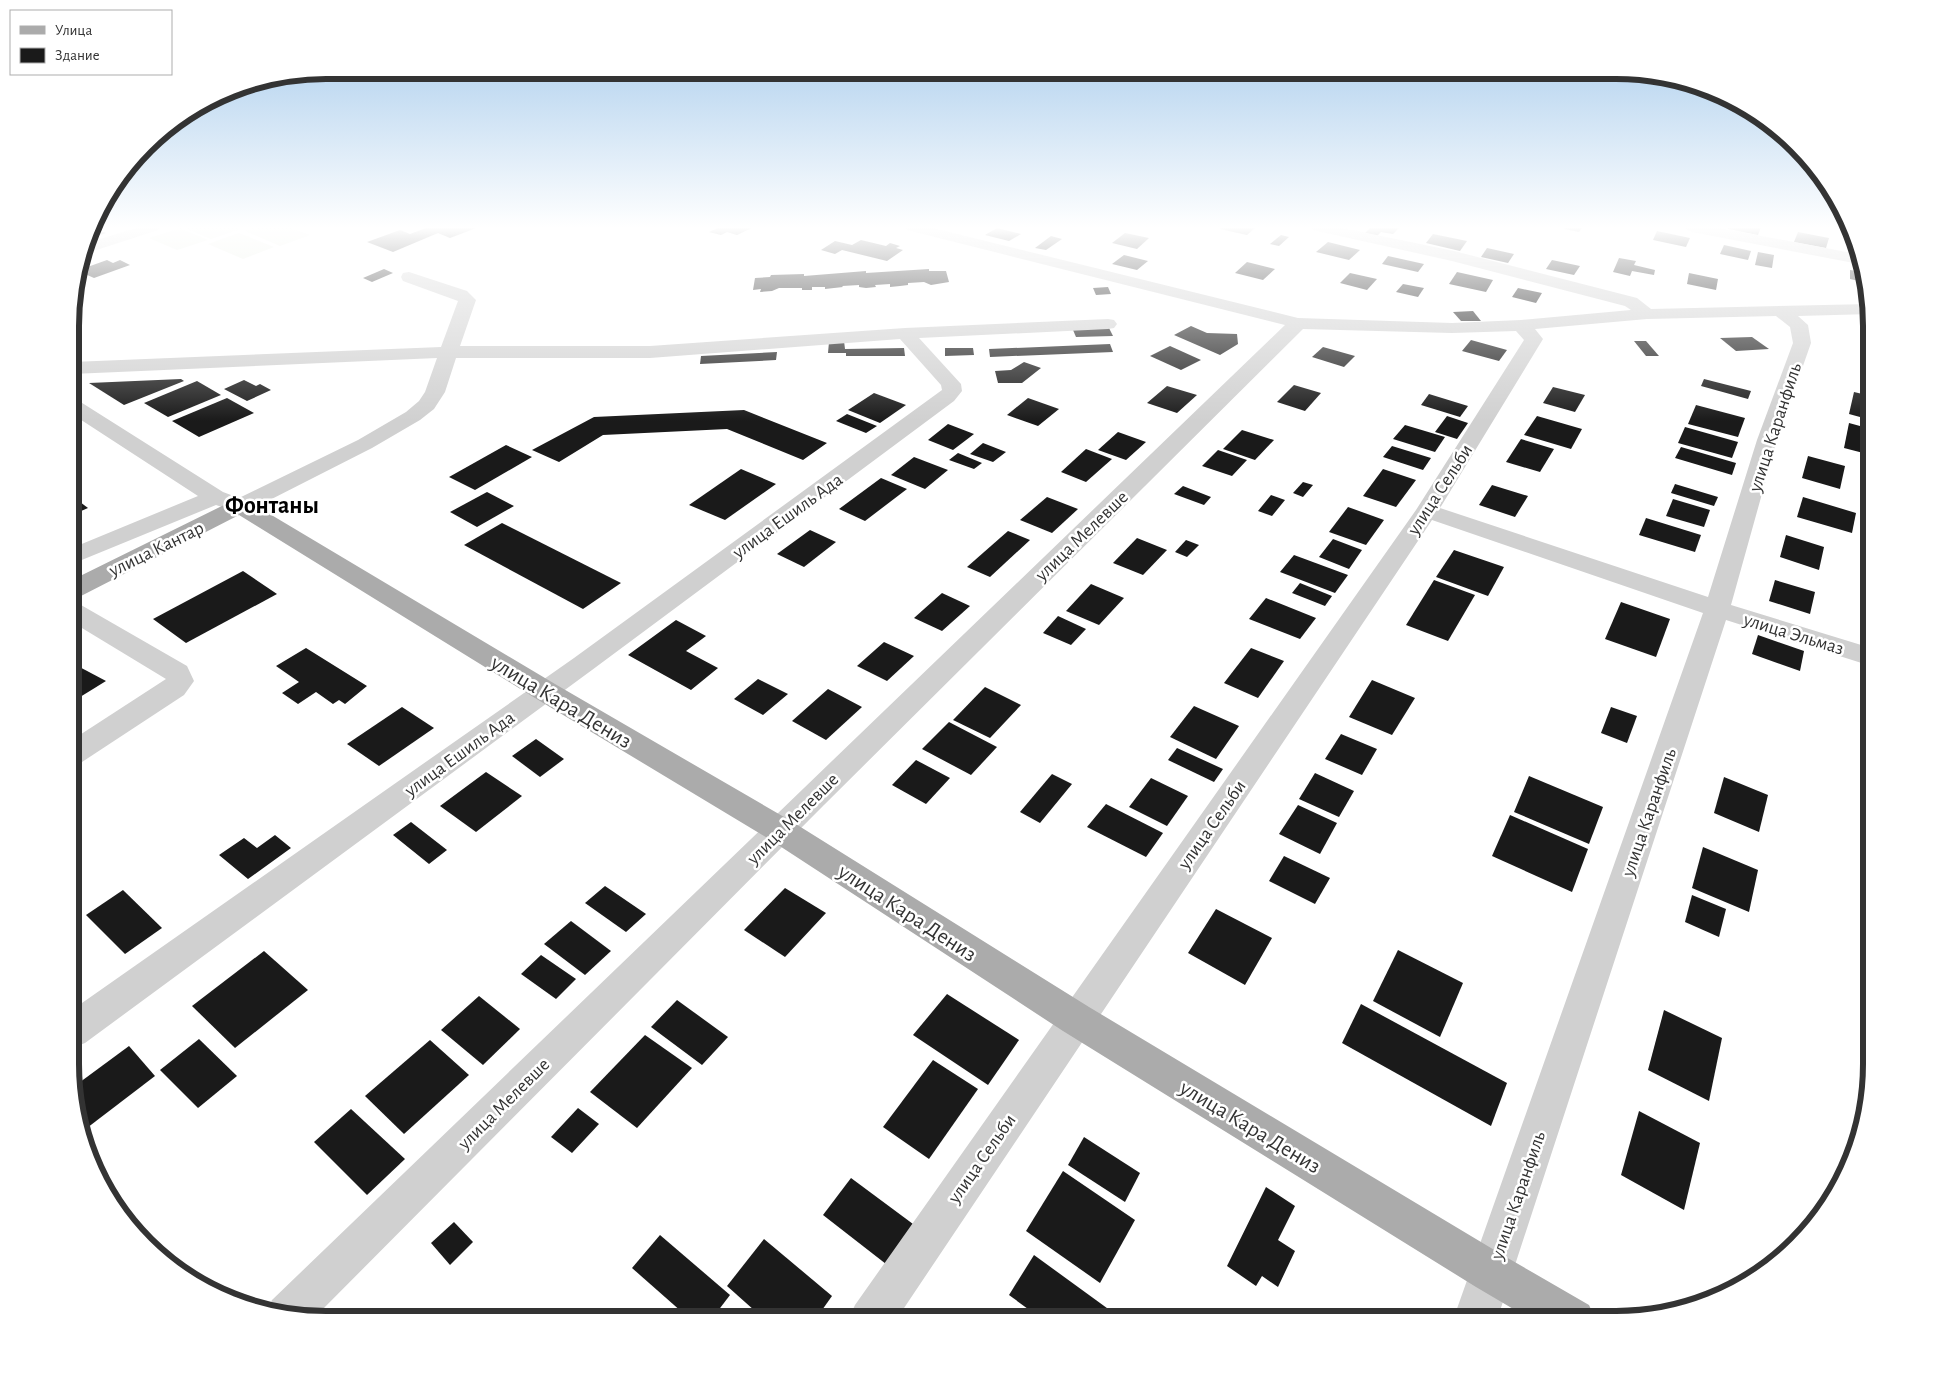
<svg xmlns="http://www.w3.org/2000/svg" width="1942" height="1390" viewBox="0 0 1942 1390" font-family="'Alegreya Sans',sans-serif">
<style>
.green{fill:#e6ecdf}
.building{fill:#1a1a1a}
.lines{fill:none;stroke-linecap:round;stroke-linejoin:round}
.minor{fill:#d0d0d0;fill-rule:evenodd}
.major{fill:#ababab;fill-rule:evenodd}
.labels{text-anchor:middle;stroke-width:5;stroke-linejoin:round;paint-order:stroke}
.street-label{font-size:19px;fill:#333;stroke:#fff}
.near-street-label{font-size:22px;fill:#333;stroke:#fff}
.district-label{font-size:24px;font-weight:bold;fill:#000;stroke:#fff}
.rim{fill:none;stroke:#333;stroke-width:6}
</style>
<rect width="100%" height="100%" fill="#fff"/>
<g class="green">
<polygon points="182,227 236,227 241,229 211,239"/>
<polygon points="259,227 289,227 310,235 280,246 245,231"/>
<polygon points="180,228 208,240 177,250 149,238"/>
<polygon points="239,233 274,247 243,259 208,244"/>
</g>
<g class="building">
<polygon points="429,227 479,227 450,238 438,233 393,252 367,242 400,230 410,234"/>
<polygon points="720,227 754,227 737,235 727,232 721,235 709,232"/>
<polygon points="1223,227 1256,227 1247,235 1220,229"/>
<polygon points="1371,227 1400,227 1393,234 1381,232 1376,237 1364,234"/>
<polygon points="1566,227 1583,227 1579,232 1564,229"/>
<polygon points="1729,227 1761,227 1758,235 1728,229"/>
<polygon points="92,228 106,233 88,239"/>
<polygon points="997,228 1021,234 1009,241 985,235"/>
<polygon points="1657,231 1690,238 1686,247 1653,240"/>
<polygon points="1798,232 1829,238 1826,248 1794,242"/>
<polygon points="1125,233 1149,238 1137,249 1112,243"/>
<polygon points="1433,234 1467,241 1460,251 1426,243"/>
<polygon points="1281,235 1289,237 1279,246 1270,244"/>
<polygon points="1051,236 1062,239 1046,250 1035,248"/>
<polygon points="861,240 886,246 890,243 900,246 896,248 903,250 887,261 842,250 835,254 821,250 835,241 852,245"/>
<polygon points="1328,242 1360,250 1349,260 1316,252"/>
<polygon points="1724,245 1751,251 1748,260 1720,254"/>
<polygon points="1487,248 1514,254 1508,263 1481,257"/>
<polygon points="1758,252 1774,255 1772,268 1755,265"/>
<polygon points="1124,255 1148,261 1137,270 1112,264"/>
<polygon points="1388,256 1424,264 1418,272 1382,264"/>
<polygon points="1619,258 1636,261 1634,265 1655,270 1654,275 1632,271 1630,276 1613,272"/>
<polygon points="107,260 113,263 120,260 130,265 94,278 85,274 77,277 79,270"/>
<polygon points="1552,260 1580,266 1574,275 1546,269"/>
<polygon points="1247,262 1275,269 1263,280 1235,273"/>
<polygon points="384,269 393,273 372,282 363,278"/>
<polygon points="929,269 929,271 946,271 949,282 931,285 924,282 908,283 908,285 900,286 890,287 890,284 875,285 876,287 866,288 859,287 859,285 842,286 843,287 825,289 825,287 812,287 812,290 802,290 802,288 779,288 772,291 760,292 761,289 753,290 755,278 770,277 771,275 804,274 804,276 866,271 866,273"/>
<polygon points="1850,270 1862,272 1864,282 1850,279"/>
<polygon points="1457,272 1493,280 1486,292 1449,284"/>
<polygon points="1350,273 1377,279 1367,290 1340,283"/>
<polygon points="1689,273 1718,279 1716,290 1687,284"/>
<polygon points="1403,284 1424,288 1418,297 1396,292"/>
<polygon points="1108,287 1111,294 1096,295 1093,288"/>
<polygon points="1518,288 1542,293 1536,303 1512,297"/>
<polygon points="1473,311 1481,321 1461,321 1453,312"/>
<polygon points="1191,326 1207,333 1237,334 1238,344 1220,355 1174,335"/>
<polygon points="1109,328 1113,336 1076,337 1073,330"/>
<polygon points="1752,337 1769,349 1736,351 1720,338"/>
<polygon points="1471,340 1507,350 1499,361 1462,351"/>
<polygon points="844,341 845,349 904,348 905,356 846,356 846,353 828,353 829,342"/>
<polygon points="1634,341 1646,341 1659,356 1646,356"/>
<polygon points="1110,344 1113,352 990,357 989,349"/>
<polygon points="1170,346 1201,360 1181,370 1150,356"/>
<polygon points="1323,347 1355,356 1344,367 1312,357"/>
<polygon points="945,348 973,348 974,355 945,356"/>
<polygon points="777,352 776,360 700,364 701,356"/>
<polygon points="1024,362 1041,368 1022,383 998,383 995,371 1011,370"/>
<polygon points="181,379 184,381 124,405 89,383"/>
<polygon points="1704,379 1751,391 1748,399 1701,386"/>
<polygon points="244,380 256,386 260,384 271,390 247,401 224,389"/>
<polygon points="197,381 221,395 168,417 144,403"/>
<polygon points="1294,385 1321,393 1305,411 1277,402"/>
<polygon points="1167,386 1197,395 1177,413 1147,403"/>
<polygon points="1553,387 1585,395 1575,412 1543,403"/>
<polygon points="1854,392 1871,396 1871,420 1849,414"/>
<polygon points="874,393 906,405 880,423 848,410"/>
<polygon points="1429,394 1468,406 1460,417 1421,405"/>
<polygon points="227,398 254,413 199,437 172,421"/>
<polygon points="1028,398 1059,409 1038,426 1007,415"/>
<polygon points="1696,405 1745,418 1738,437 1688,424"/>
<polygon points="744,410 827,443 803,460 727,429 603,435 559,462 532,450 594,417"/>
<polygon points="847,414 877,426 866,433 836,421"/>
<polygon points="1447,416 1468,423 1457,439 1435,432"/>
<polygon points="1537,416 1582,429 1571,449 1524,435"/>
<polygon points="1849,423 1871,429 1871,455 1844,448"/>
<polygon points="948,424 974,434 953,450 928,440"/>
<polygon points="1405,425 1445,437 1435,452 1393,439"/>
<polygon points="1685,427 1738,442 1732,458 1678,443"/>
<polygon points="1242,430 1274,440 1255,460 1223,449"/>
<polygon points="1118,432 1146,442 1126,460 1098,450"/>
<polygon points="1521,439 1554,449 1540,472 1506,462"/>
<polygon points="983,443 1006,452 993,462 970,454"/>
<polygon points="506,445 532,457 475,490 449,477"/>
<polygon points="1392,446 1431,458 1423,470 1383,457"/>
<polygon points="1681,447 1736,463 1732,475 1675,458"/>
<polygon points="1086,449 1112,459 1086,482 1061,472"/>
<polygon points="1218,450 1247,460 1232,476 1202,466"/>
<polygon points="958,453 982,463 974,469 949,460"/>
<polygon points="1808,456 1845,466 1840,489 1802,478"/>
<polygon points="914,457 948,470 925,489 891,475"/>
<polygon points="741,469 776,484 725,520 689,505"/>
<polygon points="1383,469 1416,480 1396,507 1363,496"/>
<polygon points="881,478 907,489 865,521 839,509"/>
<polygon points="1303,482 1313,485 1303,497 1293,493"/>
<polygon points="1675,484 1718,497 1714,506 1671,493"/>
<polygon points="1492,485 1528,496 1515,517 1479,505"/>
<polygon points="1183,486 1211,497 1204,505 1174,494"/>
<polygon points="487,492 514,506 477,527 450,512"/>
<polygon points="1271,495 1285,500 1272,516 1258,511"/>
<polygon points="72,496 88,508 72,515"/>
<polygon points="1047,497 1078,509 1052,533 1020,520"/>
<polygon points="1803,497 1856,513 1852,533 1797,517"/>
<polygon points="1673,499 1710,510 1704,527 1666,516"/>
<polygon points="1348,507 1384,520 1366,545 1329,532"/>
<polygon points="1646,518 1701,535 1695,552 1639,535"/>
<polygon points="502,523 621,583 583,609 464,545"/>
<polygon points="810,530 836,542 804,567 777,554"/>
<polygon points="1008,531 1030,540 990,577 967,567"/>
<polygon points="1786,535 1824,547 1819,570 1780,557"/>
<polygon points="1137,538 1167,550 1143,575 1113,563"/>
<polygon points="1333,539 1362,550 1349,569 1319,557"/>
<polygon points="1186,540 1199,545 1187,557 1175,552"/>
<polygon points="1454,550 1504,567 1488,596 1436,577"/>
<polygon points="1294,555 1348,575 1335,593 1280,572"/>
<polygon points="243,571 277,594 186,643 153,619"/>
<polygon points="1434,580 1475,595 1448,641 1406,625"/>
<polygon points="1775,580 1815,592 1810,614 1769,601"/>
<polygon points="1300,583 1332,596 1325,606 1292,593"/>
<polygon points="1091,584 1124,598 1099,625 1066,611"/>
<polygon points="942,593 970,606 942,631 914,618"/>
<polygon points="1266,598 1316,618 1300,639 1249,619"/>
<polygon points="1621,602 1670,619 1656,657 1605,639"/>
<polygon points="1058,616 1086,629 1071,645 1043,633"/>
<polygon points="676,620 706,636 686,651 718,668 691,690 628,655"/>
<polygon points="1758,635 1804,651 1800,671 1752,654"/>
<polygon points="884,642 914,656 887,681 857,666"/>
<polygon points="306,648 367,686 345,704 339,700 333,704 316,692 298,704 282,693 299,682 276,666"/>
<polygon points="1251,648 1284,661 1258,698 1224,683"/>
<polygon points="72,663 106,681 72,702"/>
<polygon points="758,679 788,694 763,715 734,699"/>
<polygon points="1372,680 1415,698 1392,735 1349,717"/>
<polygon points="985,687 1021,705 990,738 953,720"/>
<polygon points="828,689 862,707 826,740 792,721"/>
<polygon points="1194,706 1239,726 1216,759 1170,737"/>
<polygon points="402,707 434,728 379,766 347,744"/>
<polygon points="1611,707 1637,716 1627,743 1601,733"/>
<polygon points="949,722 997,747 971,775 922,749"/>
<polygon points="1341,734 1377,749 1362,775 1325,759"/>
<polygon points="536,739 564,759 540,777 512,756"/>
<polygon points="1177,748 1223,769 1214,782 1168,760"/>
<polygon points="916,760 950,778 926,804 892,785"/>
<polygon points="486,772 522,796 476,832 440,806"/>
<polygon points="1315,773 1354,791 1339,817 1299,799"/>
<polygon points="1052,774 1072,784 1040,823 1020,812"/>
<polygon points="1529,776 1603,807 1589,844 1514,812"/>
<polygon points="1724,777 1768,795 1759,832 1714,813"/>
<polygon points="1151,778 1188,796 1167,826 1129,807"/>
<polygon points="1106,804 1163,833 1146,857 1087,827"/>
<polygon points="1298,805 1337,823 1320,854 1279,834"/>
<polygon points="1510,815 1588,849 1572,892 1492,856"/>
<polygon points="411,822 447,850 429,864 393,835"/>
<polygon points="275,835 291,848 248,879 219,855 244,838 257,848"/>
<polygon points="1703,847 1758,870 1749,912 1692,888"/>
<polygon points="1284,856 1330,878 1315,904 1269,881"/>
<polygon points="605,886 646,914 626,932 585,903"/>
<polygon points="785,888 826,913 785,957 744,930"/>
<polygon points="123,890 162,928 125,954 86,915"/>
<polygon points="1692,895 1726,909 1719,937 1685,922"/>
<polygon points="1216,909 1272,938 1245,985 1188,953"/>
<polygon points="571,921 611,951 585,975 544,944"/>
<polygon points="1398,950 1463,983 1440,1037 1373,1001"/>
<polygon points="264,951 308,990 235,1048 192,1006"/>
<polygon points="541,955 576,979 556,999 521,974"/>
<polygon points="947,994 1019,1040 988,1085 913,1035"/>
<polygon points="479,996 520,1029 483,1065 441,1030"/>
<polygon points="677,1000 728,1037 702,1065 651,1027"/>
<polygon points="1361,1004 1507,1083 1491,1126 1342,1043"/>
<polygon points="1664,1010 1722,1038 1709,1101 1648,1070"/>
<polygon points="645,1035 692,1068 637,1128 590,1092"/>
<polygon points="199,1039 237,1076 198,1108 160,1070"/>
<polygon points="430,1040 469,1075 404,1134 365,1096"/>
<polygon points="129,1046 155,1076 83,1131 72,1098 72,1088"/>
<polygon points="933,1060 978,1089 929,1159 883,1127"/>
<polygon points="578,1108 599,1124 572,1153 551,1137"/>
<polygon points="351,1109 405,1159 367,1195 314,1142"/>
<polygon points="1639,1111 1700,1143 1684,1210 1621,1175"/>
<polygon points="1084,1137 1140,1173 1125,1202 1068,1165"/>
<polygon points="1063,1171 1135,1220 1100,1283 1026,1231"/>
<polygon points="851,1178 913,1224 886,1264 823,1215"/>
<polygon points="1266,1187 1295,1206 1278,1240 1295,1251 1278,1287 1262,1276 1256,1286 1227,1266"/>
<polygon points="454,1222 473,1242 450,1265 431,1243"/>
<polygon points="660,1235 730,1295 711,1320 691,1320 632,1268"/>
<polygon points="764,1239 832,1296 815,1320 765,1320 727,1286"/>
<polygon points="1034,1255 1111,1311 1107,1320 1043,1320 1009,1295"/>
</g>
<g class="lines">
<g class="minor">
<polygon points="139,227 161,227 158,230 84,254 87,243"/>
<path d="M 905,227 L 929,227 L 1298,318 L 1452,323 L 1521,320 L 1631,310 L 1625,306 L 1452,261 L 1313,230 L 1311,227 L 1338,227 L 1454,251 L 1637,298 L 1651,309 L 1870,304 L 1871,314 L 1798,316 L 1808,325 L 1811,343 L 1777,440 L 1731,605 L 1871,648 L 1871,666 L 1726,620 L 1497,1320 L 1453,1320 L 1703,613 L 1432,520 L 896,1320 L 848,1320 L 855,1305 L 1416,510 L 1524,340 L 1516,331 L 1452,333 L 1303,329 L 823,806 L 313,1319 L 267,1311 L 272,1300 L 1285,325 L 907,230 ZM 1776,316 L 1790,327 L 1793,343 L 1757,440 L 1708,597 L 1440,508 L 1543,339 L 1535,329 L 1647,319 Z"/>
<polygon points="1684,227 1714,227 1857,254 1859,264 1692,232 1687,230"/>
<polygon points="409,272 467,291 476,300 460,346 650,346 905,328 1108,319 1114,320 1117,324 1114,328 1108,329 919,338 961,384 962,391 954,401 592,670 85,1043 72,1048 72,1010 574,658 942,390 941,385 900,339 650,358 456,358 445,392 434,409 420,420 372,448 248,511 240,513 216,505 72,564 72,548 198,496 72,414 72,399 79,401 223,492 239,498 358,440 406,412 419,401 425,392 437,358 72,374 72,362 441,347 458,301 403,281 401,277 403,273"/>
<polygon points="72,603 81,605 187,666 194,681 184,695 82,762 72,765 72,740 166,679 72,622"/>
</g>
<polygon class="major" points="240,499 248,501 555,684 791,821 1089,1007 1506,1257 1589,1305 1596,1320 1532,1320 1476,1287 1063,1031 769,839 535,698 239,515 81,596 72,598 72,580 232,501"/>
</g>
<linearGradient id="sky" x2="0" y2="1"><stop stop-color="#9ec6ea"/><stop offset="0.54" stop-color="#fff"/><stop offset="1" stop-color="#fff" stop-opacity="0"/></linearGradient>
<rect width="1942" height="421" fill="url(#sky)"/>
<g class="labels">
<g class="street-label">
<text transform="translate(1774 427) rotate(-72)" y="7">улица Каранфиль</text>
<text transform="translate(1439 489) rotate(-57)" y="7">улица Сельби</text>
<text transform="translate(787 515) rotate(-36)" y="7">улица Ешиль Ада</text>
<text transform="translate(1081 535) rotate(-44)" y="7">улица Мелевше</text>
<text transform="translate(156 548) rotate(-26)" y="7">улица Кантар</text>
<text transform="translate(1794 633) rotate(17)" y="7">улица Эльмаз</text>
<text transform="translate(459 753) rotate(-36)" y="7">улица Ешиль Ада</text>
<text transform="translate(1648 812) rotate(-71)" y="7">улица Каранфиль</text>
<text transform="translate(792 818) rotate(-45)" y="7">улица Мелевше</text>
<text transform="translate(1211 824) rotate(-55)" y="7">улица Сельби</text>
<text transform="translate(503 1103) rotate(-45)" y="7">улица Мелевше</text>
<text transform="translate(981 1158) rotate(-55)" y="7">улица Сельби</text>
<text transform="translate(1517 1195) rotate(-71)" y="7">улица Каранфиль</text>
</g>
<g class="near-street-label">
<text transform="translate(562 701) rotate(31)" y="8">улица Кара Дениз</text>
<text transform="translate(908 912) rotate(33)" y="8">улица Кара Дениз</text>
<text transform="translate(1251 1126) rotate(31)" y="8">улица Кара Дениз</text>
</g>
<g class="district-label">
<text x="272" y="513">Фонтаны</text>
</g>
</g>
<path d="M0 0H1942V1390H0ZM326 79H1616A247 247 0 0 1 1863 326V1064A247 247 0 0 1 1616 1311H326A247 247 0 0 1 79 1064V326A247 247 0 0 1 326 79Z" fill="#fff" fill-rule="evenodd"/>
<path class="rim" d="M326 79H1616A247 247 0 0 1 1863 326V1064A247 247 0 0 1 1616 1311H326A247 247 0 0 1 79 1064V326A247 247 0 0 1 326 79Z"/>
<rect x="10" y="10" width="162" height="65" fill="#ffffff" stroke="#adadad"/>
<rect x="20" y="26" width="25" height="8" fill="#ababab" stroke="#adadad"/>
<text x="55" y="35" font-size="15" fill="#333333">Улица</text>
<rect x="20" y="48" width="25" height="15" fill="#1a1a1a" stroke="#adadad"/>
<text x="55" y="60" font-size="15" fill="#333333">Здание</text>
</svg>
